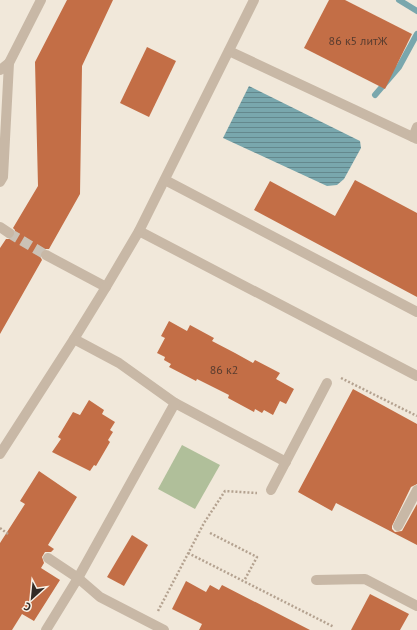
<svg xmlns="http://www.w3.org/2000/svg" width="417" height="630" viewBox="0 0 417 630" font-family="'PT Sans',sans-serif">
<style>
.green{fill:#b0bf9a}
.water{fill:url(#water-rules)}
.lines{fill:none;stroke-linecap:round;stroke-linejoin:round}
.stream{stroke:#79a7ad;stroke-width:6}
.building{fill:#c36e46}
.minor-tunnel{stroke:#cbc2b6;stroke-width:10;stroke-dasharray:10 5;stroke-linecap:butt}
.path{stroke:#b4a290;stroke-width:2.5;stroke-dasharray:2 2;stroke-linecap:butt}
.minor{stroke:#c8b8a6;stroke-width:10}
.labels{text-anchor:middle;stroke-width:3;stroke-linejoin:round;paint-order:stroke}
.number-label{font-size:12px;fill:#583c2f}
</style>
<defs>
<pattern id="water-rules" width="6" height="5" patternUnits="userSpaceOnUse"><rect width="6" height="5" fill="#79a7ad"/><path d="M0 2.5h6" fill="none" stroke="#64888d"/></pattern>
</defs>
<rect width="100%" height="100%" fill="#f1e8da"/>
<polygon class="green" points="182,445 220,465 195,509 158,489"/>
<polygon class="water" points="249,86 360,141 361,148 344,179 337,185 327,186 223,138"/>
<g class="lines">
<g class="stream">
<polyline points="399,0 417,11"/>
<polyline points="375,95 399,67 417,34"/>
</g>
</g>
<g class="building">
<polygon points="67,0 113,0 82,66 80,194 49,249 43,249 40,252 40,256 42,260 0,334 0,248 6,239 12,239 15,236 15,230 13,228 38,186 35,62"/>
<polygon points="329,0 345,0 412,34 385,89 304,48"/>
<polygon points="147,47 176,61 149,117 120,103"/>
<polygon points="355,180 417,213 417,297 254,210 270,181 335,216"/>
<polygon points="169,321 187,331 190,325 214,338 212,341 235,353 253,363 255,360 280,373 276,379 294,389 286,404 280,401 273,415 264,410 262,413 255,409 254,412 228,398 229,395 197,379 196,381 169,367 171,364 164,360 165,357 157,353 165,338 161,336"/>
<polygon points="353,389 417,424 417,484 411,487 392,526 392,529 395,532 402,531 417,504 417,545 336,503 332,511 298,492"/>
<polygon points="89,400 104,410 102,414 115,422 110,430 113,432 108,440 110,442 96,466 94,465 90,471 52,452 61,439 58,437 73,412 80,415"/>
<polygon points="39,471 77,497 48,545 54,549 51,552 45,552 42,557 44,563 41,568 60,580 34,621 22,614 12,630 0,630 0,543 25,504 20,501"/>
<polygon points="132,535 148,545 124,586 107,577"/>
<polygon points="186,581 206,592 210,585 219,590 222,585 310,630 199,630 202,624 172,609"/>
<polygon points="370,594 409,614 400,630 351,630"/>
</g>
<g class="lines">
<polyline class="minor-tunnel" points="9,233 46,255"/>
<g class="path">
<polyline points="341,378 417,416"/>
<polyline points="0,528 8,534"/>
<polyline points="210,533 257,557 244,581"/>
<polyline points="188,553 334,627"/>
<polyline points="158,611 204,523 225,491 257,493"/>
</g>
<g class="minor">
<polyline points="229,51 417,139"/>
<polyline points="9,63 41,0"/>
<polyline points="0,70 9,63 3,177 0,182"/>
<polyline points="413,137 417,127"/>
<polyline points="165,180 417,312"/>
<polyline points="0,227 9,233"/>
<polyline points="139,231 417,376"/>
<polyline points="46,255 106,287"/>
<polyline points="175,403 286,462"/>
<polyline points="0,454 74,339 106,287 139,231 254,0"/>
<polyline points="271,490 327,383"/>
<polyline points="398,526 417,490"/>
<polyline points="48,558 78,578 100,597 164,630"/>
<polyline points="316,580 365,579 417,606"/>
<polyline points="46,630 78,578 175,403 119,363 74,339"/>
</g>
</g>
<g class="labels">
<g class="number-label">
<text x="358" y="45">86 к5 литЖ</text>
<text x="224" y="374">86 к2</text>
</g>
</g>
<g transform="translate(32 598) rotate(207)" stroke="#f9f1e6" stroke-width="3" paint-order="stroke">
<path d="M0-3L7 15L0 10L-7 15Z" fill="#342c27"/>
<text y="-6" font-size="11" font-weight="bold" text-anchor="middle" fill="#342c27">С</text>
</g>
</svg>
